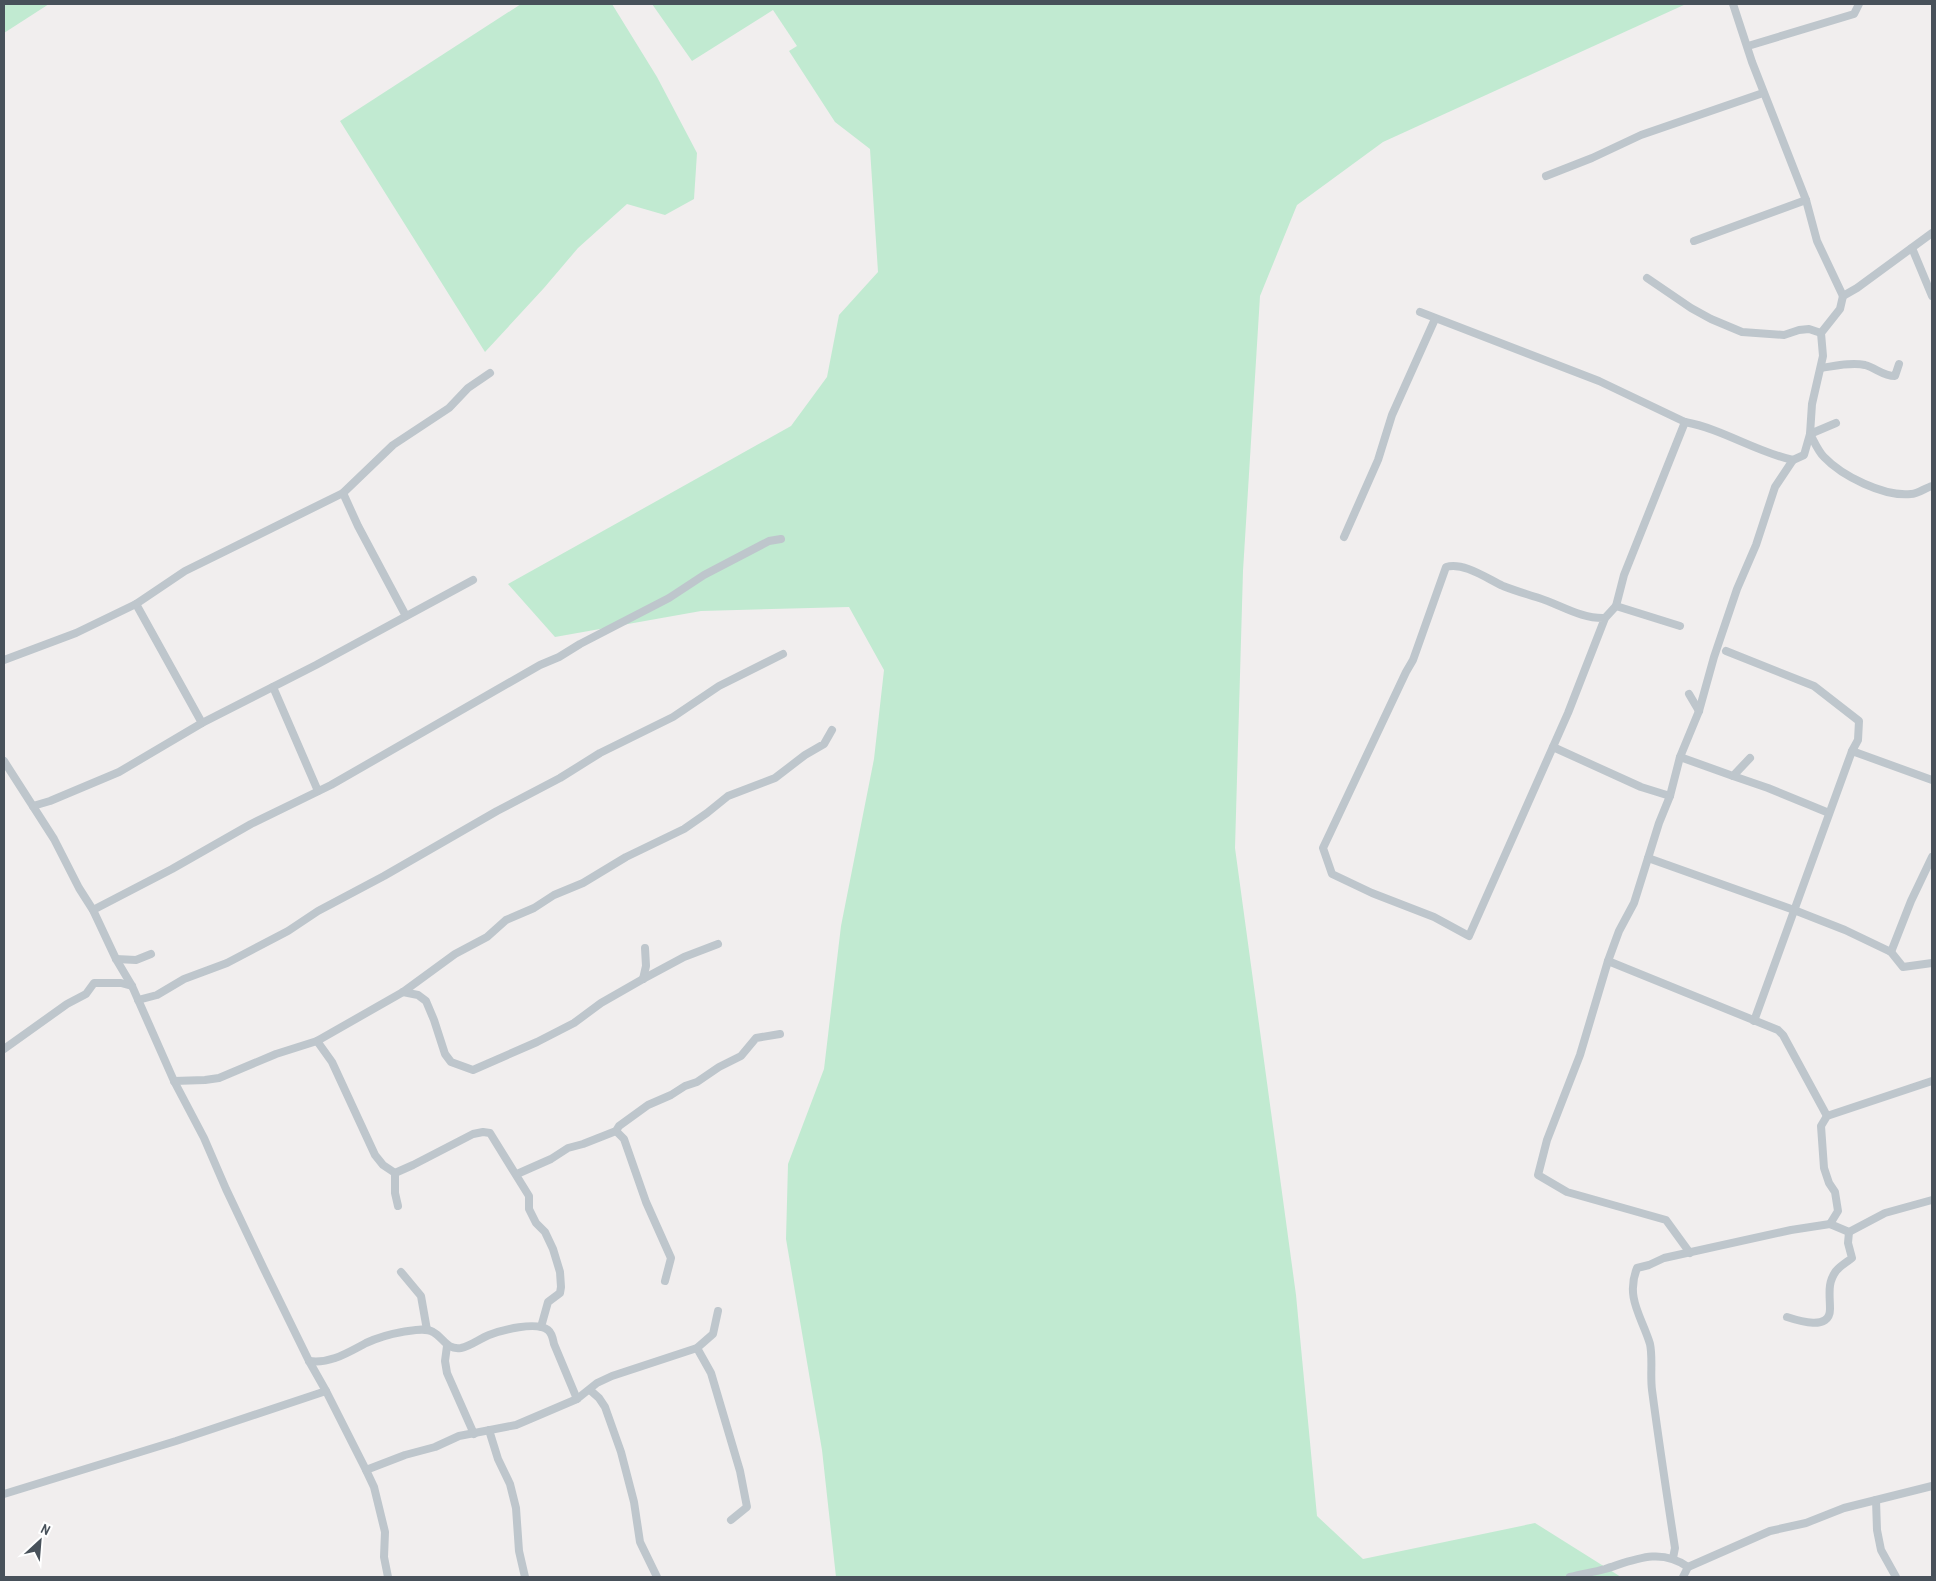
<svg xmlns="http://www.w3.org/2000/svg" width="1936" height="1581" viewBox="0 0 1936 1581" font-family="'Archivo Narrow',sans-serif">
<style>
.green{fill:#c1ead1}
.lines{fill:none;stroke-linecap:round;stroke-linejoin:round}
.minor{stroke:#bec6cc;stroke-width:8}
</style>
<rect width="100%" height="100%" fill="#f1eeee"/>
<g class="green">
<polygon points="4,4 49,4 4,33"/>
<polygon points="521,4 612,4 657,77 697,153 694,199 665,215 627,204 578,248 544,288 485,352 340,121"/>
<polygon points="652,4 1686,4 1383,142 1297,205 1260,296 1243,571 1235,848 1296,1295 1317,1516 1363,1559 1535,1523 1621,1577 836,1577 822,1450 786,1239 788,1164 824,1069 841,926 874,759 884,670 849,607 701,611 555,637 508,584 791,426 827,377 839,315 878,272 870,149 835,122 789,51 797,46 773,10 692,61"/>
</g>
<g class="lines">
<g class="minor">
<polyline points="1733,4 1752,62 1806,200 1817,241 1843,296"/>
<polyline points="1748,46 1854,14 1859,4"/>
<polyline points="1546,176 1592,158 1641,135 1763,93"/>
<polyline points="1694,241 1806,200"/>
<polyline points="1912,248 1932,296"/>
<polyline points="1647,278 1691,308 1711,319 1742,332 1784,335 1799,330 1809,329 1821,333"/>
<path d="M 1420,312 L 1599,381 L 1685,422 C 1723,429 1756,452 1793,460"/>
<path d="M 1821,368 C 1835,366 1851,362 1865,365 C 1876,368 1883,376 1895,376 L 1899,364"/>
<polyline points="1836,423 1810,434 1812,404 1823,356 1821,333 1840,309 1843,296 1857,288 1932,233"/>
<polyline points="343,493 393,445 449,408 468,388 490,373"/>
<polyline points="1344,537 1378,460 1392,415 1435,319"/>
<polyline points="136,604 202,723"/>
<path d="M 1605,618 C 1581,619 1561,605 1539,598 C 1527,594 1515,591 1503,586 C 1486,578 1464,562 1446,567 L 1413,660 L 1406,672 L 1323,848 L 1332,874 L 1372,893 L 1434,917 L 1469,936 L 1568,713 L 1605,618 L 1616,606"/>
<polyline points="1680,626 1616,606 1624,575 1685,422"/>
<polyline points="1726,651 1814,686 1859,721 1858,740 1852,751"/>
<polyline points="4,660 76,633 136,604 185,571 343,493 358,526 406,616"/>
<polyline points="273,687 318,791"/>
<polyline points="1689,694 1699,711"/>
<polyline points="1553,747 1641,787 1670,796"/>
<polyline points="1680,757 1733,776 1750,758"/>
<polyline points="4,761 54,839 79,888 93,910 116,959 132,986 174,1081 204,1138 226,1189 263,1267 309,1361 326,1391 366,1470 374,1487 385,1532 384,1557 388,1577"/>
<polyline points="1733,776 1768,788 1829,813"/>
<polyline points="33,806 50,801 119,772 202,723 316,665 473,580"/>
<polyline points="1648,858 1794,910 1845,930 1891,952 1903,967 1932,963"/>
<polyline points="93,910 172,869 251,824 331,785 540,665 559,657 580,644 669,598 704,575 769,541 781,539"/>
<polyline points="1891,952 1911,901 1932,857"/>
<polyline points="116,959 136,960 151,954"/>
<polyline points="1608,961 1778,1030 1783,1035 1827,1116"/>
<polyline points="643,979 646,966 645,948"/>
<polyline points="403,992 418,995 426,1001 434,1020 445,1054 451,1062 473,1070 537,1042 574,1023 601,1003 643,979 684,957 718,944"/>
<polyline points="138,1000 157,995 184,979 227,963 288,931 318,911 384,876 497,811 560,778 600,753 673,717 719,686 783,654"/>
<polyline points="1754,1021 1852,751 1932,780"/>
<polyline points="317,1041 332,1062 375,1155 383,1165 395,1173"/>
<polyline points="4,1049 67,1004 86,994 94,983 121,983 132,986"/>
<polyline points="174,1081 205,1080 219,1078 276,1054 317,1041 403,992 455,954 487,937 506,920 534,908 554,895 583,883 626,857 684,829 707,813 728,796 775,778 805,755 824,744 832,730"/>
<polyline points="616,1131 624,1139 646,1202 671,1258 665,1281"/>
<polyline points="395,1173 413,1165 473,1134 483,1132 490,1133 529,1196 529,1209 536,1223 545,1232 553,1249 560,1272 561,1287 560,1293 548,1302 541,1327"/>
<polyline points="395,1173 395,1193 398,1206"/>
<polyline points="517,1174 551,1159 568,1148 583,1144 616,1131 619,1126 648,1105 671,1095 685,1086 697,1082 719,1067 741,1056 756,1038 780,1034"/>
<polyline points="1830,1224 1838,1211 1835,1192 1829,1183 1824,1168 1821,1126 1827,1116 1932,1081"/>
<path d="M 1690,1253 L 1666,1220 L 1567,1192 L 1538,1175 L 1547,1140 L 1580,1055 L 1608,961 L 1619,931 L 1634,903 L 1659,823 L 1670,796 L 1680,757 L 1699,711 L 1714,657 L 1737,589 L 1756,545 L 1775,487 L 1793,460 L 1804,455 L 1810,434 C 1814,441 1818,451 1824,457 C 1842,476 1884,497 1911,494 C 1918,494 1925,488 1932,486"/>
<polyline points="401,1272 421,1296 427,1330"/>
<path d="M 1787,1317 C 1799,1321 1830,1331 1830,1309 C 1830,1295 1827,1283 1836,1271 C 1840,1266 1847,1262 1852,1258 L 1848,1243 L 1849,1232"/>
<polyline points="447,1346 445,1361 447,1373 474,1434"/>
<polyline points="697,1348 711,1373 740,1471 747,1507 731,1520"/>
<path d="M 309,1361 C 330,1364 347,1353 366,1343 C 377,1338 390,1334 402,1332 C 411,1331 425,1327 433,1332 C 444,1338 446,1350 461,1348 C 471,1346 479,1339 489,1335 C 502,1330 536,1321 548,1330 C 552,1333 553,1339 554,1344 L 577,1399"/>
<polyline points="590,1390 599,1398 605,1407 621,1452 634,1502 640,1542 657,1577"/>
<polyline points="489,1430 498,1459 510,1484 516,1508 519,1551 525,1577"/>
<polyline points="366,1470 405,1455 435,1447 459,1436 516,1425 577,1399 597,1383 612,1376 697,1348 713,1334 718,1311"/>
<polyline points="4,1494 176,1441 326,1391"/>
<polyline points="1876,1500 1877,1530 1881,1550 1896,1577"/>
<path d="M 1673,1558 L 1675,1548 C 1667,1496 1659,1443 1652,1390 C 1650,1375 1653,1358 1650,1344 C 1642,1317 1625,1298 1637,1268 L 1649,1265 L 1664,1258 L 1791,1230 L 1830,1224 L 1849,1232 L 1885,1213 L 1932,1200"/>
<path d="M 1570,1577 C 1582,1574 1594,1572 1605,1569 C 1634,1560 1660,1547 1688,1567"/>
<polyline points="1683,1577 1688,1567 1770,1531 1806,1523 1844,1508 1932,1486"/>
</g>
</g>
<rect width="1936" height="1581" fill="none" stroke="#48515a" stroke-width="10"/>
<g transform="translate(40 1541) rotate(26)" stroke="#ffffff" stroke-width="4" paint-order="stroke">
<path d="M0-4L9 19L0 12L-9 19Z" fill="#48515a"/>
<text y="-8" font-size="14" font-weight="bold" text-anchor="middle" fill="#48515a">N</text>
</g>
</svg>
